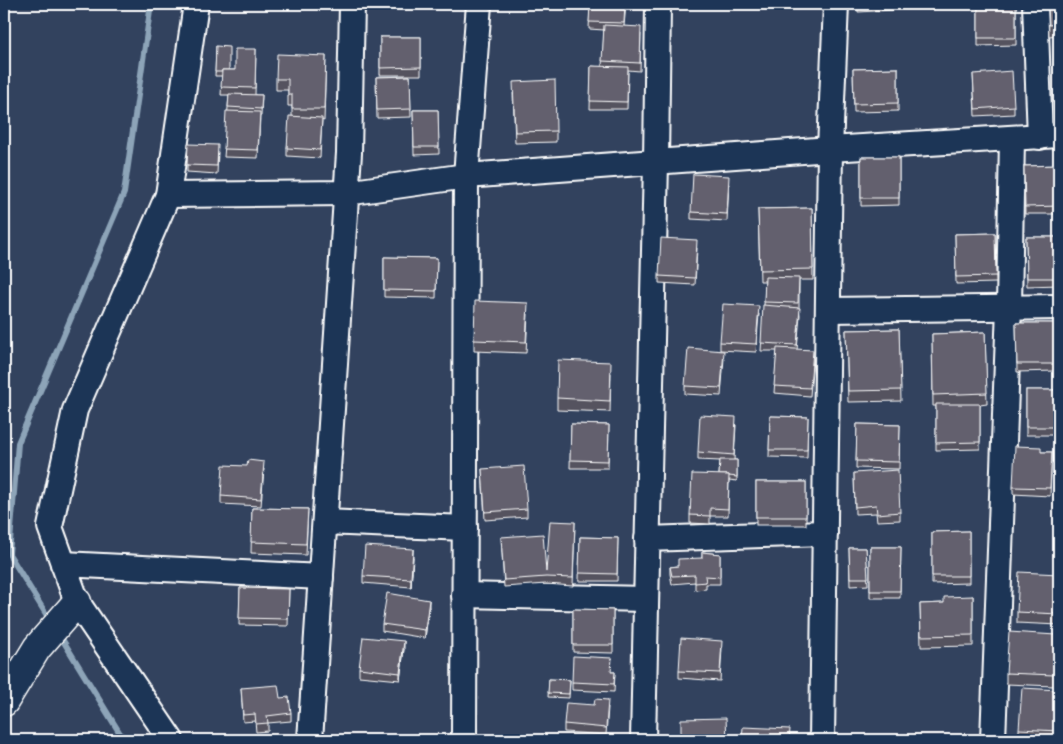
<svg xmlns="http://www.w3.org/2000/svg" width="1063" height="744" viewBox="0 0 1063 744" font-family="'Shantell Sans',sans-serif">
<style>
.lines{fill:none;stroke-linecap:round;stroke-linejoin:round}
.stream{stroke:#8da4b8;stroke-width:6}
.street-casing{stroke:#fff;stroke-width:28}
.secondary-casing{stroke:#fff;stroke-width:31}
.street{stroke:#1d3557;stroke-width:24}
.secondary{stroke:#1d3557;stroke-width:28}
.wall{fill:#55535f;stroke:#fff}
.shaded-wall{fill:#45434d;stroke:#fff}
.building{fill:#63606e;stroke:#fff}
</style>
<rect width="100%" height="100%" fill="#32425e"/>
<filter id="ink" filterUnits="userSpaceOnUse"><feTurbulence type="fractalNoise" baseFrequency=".02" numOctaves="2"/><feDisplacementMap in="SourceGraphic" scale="10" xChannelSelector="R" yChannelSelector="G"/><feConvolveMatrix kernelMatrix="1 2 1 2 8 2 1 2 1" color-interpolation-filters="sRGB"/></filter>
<g filter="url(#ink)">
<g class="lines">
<g class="stream">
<polyline points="51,622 9,554 18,443 124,193 151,4"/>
<polyline points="59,634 124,740"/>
</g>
<defs>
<g id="street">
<polyline points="1035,4 1040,137"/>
<polyline points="168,195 346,193 466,176 830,149 1059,135"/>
<polyline points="828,310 1059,307"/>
<polyline points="325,522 465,528"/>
<polyline points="647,539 825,533"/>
<polyline points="63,564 321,577"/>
<polyline points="464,595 646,599"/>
<polyline points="171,740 77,602 50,527 75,410 168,195 196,4"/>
<polyline points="310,740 349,153 352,4"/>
<polyline points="464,740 466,176 479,4"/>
<polyline points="643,740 656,162 658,4"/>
<polyline points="822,740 830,149 836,4"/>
<polyline points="993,740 1009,307 1012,138"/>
</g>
<polyline id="secondary" points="4,702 37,648 77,602"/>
</defs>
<use href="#street" class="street-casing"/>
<use href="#secondary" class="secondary-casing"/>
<use href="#street" class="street"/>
<use href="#secondary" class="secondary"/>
</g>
<g class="wall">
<polygon points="590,4 626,4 624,26 641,34 640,71 628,70 627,109 590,109 591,66 602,67 604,30 589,29"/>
<polygon points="858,4 893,4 893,10 858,12"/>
<polygon points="978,4 1016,4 1016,45 978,46"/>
<polygon points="1048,4 1059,4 1059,35 1049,36"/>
<rect x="380" y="37" width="41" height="38"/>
<polygon points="216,46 229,70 235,70 256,49 255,95 262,95 261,116 260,116 258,158 224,157 229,95 221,95 222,76 215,76"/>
<polygon points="326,56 324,121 322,120 320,158 287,156 287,148 292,116 292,106 288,106 288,90 276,90 276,79"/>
<polygon points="1057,58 1059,58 1059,100 1058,100"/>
<polygon points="898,68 898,111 854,112 853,69"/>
<polygon points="973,74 1014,106 1014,114 975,116"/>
<polygon points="410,76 411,117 377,118 376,77"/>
<polygon points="513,93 556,131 556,142 515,143"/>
<polygon points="413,110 438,110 439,154 414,155"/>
<polygon points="218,152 217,174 187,172 187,165"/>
<polygon points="861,157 899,157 899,205 861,206"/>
<polygon points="1059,165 1059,214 1025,214 1024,166"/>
<polygon points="729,184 727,221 691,219 691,212"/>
<polygon points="812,208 813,280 799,280 799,308 800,315 797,350 813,358 810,396 774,393 777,351 761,351 764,305 765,281 760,281 758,209"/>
<polygon points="995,233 996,283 956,284 955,234"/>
<polygon points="1026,237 1059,237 1059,285 1027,286"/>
<polygon points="697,248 695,285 659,283 659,276"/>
<polygon points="384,257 437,258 436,298 384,297"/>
<polygon points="528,314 526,353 474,351 474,340"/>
<polygon points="759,314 756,352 720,350 720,342"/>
<polygon points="1016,323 1055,323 1055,371 1017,372"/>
<polygon points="899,329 901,401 848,402 846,330"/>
<polygon points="985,332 987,404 980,405 980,449 936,450 936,406 933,406 932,334"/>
<polygon points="724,358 721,396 685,394 685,386"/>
<polygon points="611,373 610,412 557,410 557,398"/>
<rect x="1026" y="390" width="33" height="45"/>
<polygon points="770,416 808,417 807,458 769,457"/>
<polygon points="571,424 609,425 608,468 570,468"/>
<polygon points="857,424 900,425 899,469 856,468"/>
<polygon points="736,425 734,460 737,460 737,481 729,480 728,516 710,516 710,524 690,523 690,515 719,475 720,461 698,460 698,452"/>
<polygon points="1041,452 1052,452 1050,496 1013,494 1013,487"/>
<polygon points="264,469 261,506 221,504 221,496"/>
<polygon points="482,469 527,509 527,517 485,520"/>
<polygon points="854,473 900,512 900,520 877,521 876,513 855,514"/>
<rect x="756" y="482" width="50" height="43"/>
<polygon points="252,508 308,509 306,555 251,553"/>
<polygon points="575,522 573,586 546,584 504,587 501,537 546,572"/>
<polygon points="969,531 969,583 932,584 932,532"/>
<polygon points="580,537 618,538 617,581 579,581"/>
<polygon points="870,547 901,547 900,598 870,598"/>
<polygon points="849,548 866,548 868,585 850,586"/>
<polygon points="702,552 720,554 720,584 706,584 706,589 695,590 695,582 672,584 670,574 670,567 678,566 702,558"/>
<polygon points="413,557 411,587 363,583 363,576"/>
<polygon points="1059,574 1059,625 1017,623 1017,612"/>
<polygon points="240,588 289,589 288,626 239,625"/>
<polygon points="973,596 973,646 921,647 920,604 944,603"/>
<polygon points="429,607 425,638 382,631 382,624"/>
<polygon points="573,609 613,610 613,653 573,652"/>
<polygon points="1056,646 1054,686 1006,684 1006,673"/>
<polygon points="722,648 720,681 679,678 679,671"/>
<polygon points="404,649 400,680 359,676 359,668"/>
<polygon points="612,672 615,672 614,692 572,690 572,682"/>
<polygon points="549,679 570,680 569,698 548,697"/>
<polygon points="241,688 280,698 291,713 291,721 268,723 268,731 256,732 255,721 243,722"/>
<polygon points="1059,690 1059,740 1019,740 1019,729"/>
<polygon points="594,705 608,707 606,735 564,732 564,724"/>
</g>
<g class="shaded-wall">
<polygon points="413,549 413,557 411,587 411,579"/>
<polygon points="429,600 429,607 425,638 425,630"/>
<polygon points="1056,635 1056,646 1054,686 1054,675"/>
<polygon points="404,641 404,649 400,680 400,673"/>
</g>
<g class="building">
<polygon points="590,4 625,4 624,23 589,22"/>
<rect x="978" y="4" width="38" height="34"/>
<polygon points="1048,4 1059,4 1059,24 1049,25"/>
<polygon points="604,25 641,27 640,63 602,61"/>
<polygon points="380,37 421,37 421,67 380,68"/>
<polygon points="216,46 229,47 229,70 222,70 222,72 215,72"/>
<polygon points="235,49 256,49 255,88 221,87 222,70 235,70"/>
<polygon points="277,54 326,56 324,109 292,109 292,95 288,95 288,79 276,79"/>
<polygon points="1057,58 1059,58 1059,92 1058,93"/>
<polygon points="591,66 628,67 627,102 590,101"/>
<polygon points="898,68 898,103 854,104 853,69"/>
<polygon points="1012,71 1014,106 975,109 973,74"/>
<polygon points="410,76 411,109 377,110 376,77"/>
<polygon points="555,80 556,131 515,132 513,82"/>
<polygon points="229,94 262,95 261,109 228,107"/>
<polygon points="413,110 438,110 439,147 414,147"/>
<polygon points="226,111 260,112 258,150 224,149"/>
<polygon points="289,116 322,118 320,150 287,148"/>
<polygon points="188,144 218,145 217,166 187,165"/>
<rect x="861" y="157" width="38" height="41"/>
<polygon points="1059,165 1059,206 1025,207 1024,166"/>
<polygon points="693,174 729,176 727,214 691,212"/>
<polygon points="812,208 813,269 760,270 758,209"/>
<polygon points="995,233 996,276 956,277 955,234"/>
<polygon points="1026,237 1059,237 1059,278 1027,278"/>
<polygon points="661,238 697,240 695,278 659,276"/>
<polygon points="384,257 437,258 436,291 384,290"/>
<polygon points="765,277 799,278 798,303 764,302"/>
<polygon points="475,301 528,303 526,342 474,340"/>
<polygon points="723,304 759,306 756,344 720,342"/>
<polygon points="763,305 800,308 797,345 761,343"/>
<polygon points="1016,323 1055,323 1055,364 1017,364"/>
<polygon points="899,329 901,390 848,391 846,330"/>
<polygon points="985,332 987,393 933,395 932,334"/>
<polygon points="688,348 724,351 721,388 685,386"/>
<polygon points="777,348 813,350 810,388 774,386"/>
<polygon points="558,360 611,362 610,401 557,398"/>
<rect x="1026" y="390" width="33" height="37"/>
<polygon points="936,404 980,404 980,442 936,443"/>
<polygon points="700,415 736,417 734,455 698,452"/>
<polygon points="770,416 808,417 807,450 769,450"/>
<polygon points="571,424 609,425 608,461 570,460"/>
<polygon points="857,424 900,425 899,462 856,461"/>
<polygon points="1015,446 1041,447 1041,452 1052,452 1050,488 1013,487"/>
<polygon points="248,460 264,462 261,499 221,496 223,465 247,466"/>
<polygon points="720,460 737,460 737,477 729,476 729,475 719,475"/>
<polygon points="524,466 527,509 485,512 482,469"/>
<polygon points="898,470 900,512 877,514 876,505 855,507 854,473"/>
<polygon points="692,474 729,475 728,509 710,508 710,516 690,515"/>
<rect x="756" y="482" width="50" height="35"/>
<polygon points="252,508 308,509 306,544 251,542"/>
<polygon points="550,521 575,522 573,578 546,577 504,580 501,537 543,534 546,572"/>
<polygon points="969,531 969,576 932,576 932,532"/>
<polygon points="580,537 618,538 617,574 579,573"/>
<polygon points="365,546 413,549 411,579 363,576"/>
<polygon points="870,547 901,547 900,591 870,591"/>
<polygon points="849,548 866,548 868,578 850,578"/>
<polygon points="702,552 720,554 720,577 705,576 706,582 695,583 695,575 672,576 670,567 678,566 678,559 702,558"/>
<polygon points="1019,572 1059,574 1059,614 1017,612"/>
<polygon points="240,588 289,589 288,619 239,618"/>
<polygon points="387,593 429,600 425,630 382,624"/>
<polygon points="973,596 973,635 921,636 920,604 944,603 944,597"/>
<polygon points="573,609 613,610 613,645 573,645"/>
<polygon points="1009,632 1056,635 1054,675 1006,673"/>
<polygon points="363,637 404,641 400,673 359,668"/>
<polygon points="681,638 722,641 720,673 679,671"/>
<polygon points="573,656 612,658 611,672 615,672 614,684 572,682"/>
<polygon points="549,679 570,680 569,694 548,693"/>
<polygon points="278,685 280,698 289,697 291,713 267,716 268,723 256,724 255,714 243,715 241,688"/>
<polygon points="1022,688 1059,690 1059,731 1019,729"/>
<polygon points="595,699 608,700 606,728 564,724 566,703 594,705"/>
<polygon points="726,718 727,740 681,740 681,719"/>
<polygon points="743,727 790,729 789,740 742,740"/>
</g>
</g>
<rect width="1063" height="744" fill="none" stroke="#1d3557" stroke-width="20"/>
<rect x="10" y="10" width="1043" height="724" fill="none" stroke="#fff" stroke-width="2" filter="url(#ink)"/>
</svg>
